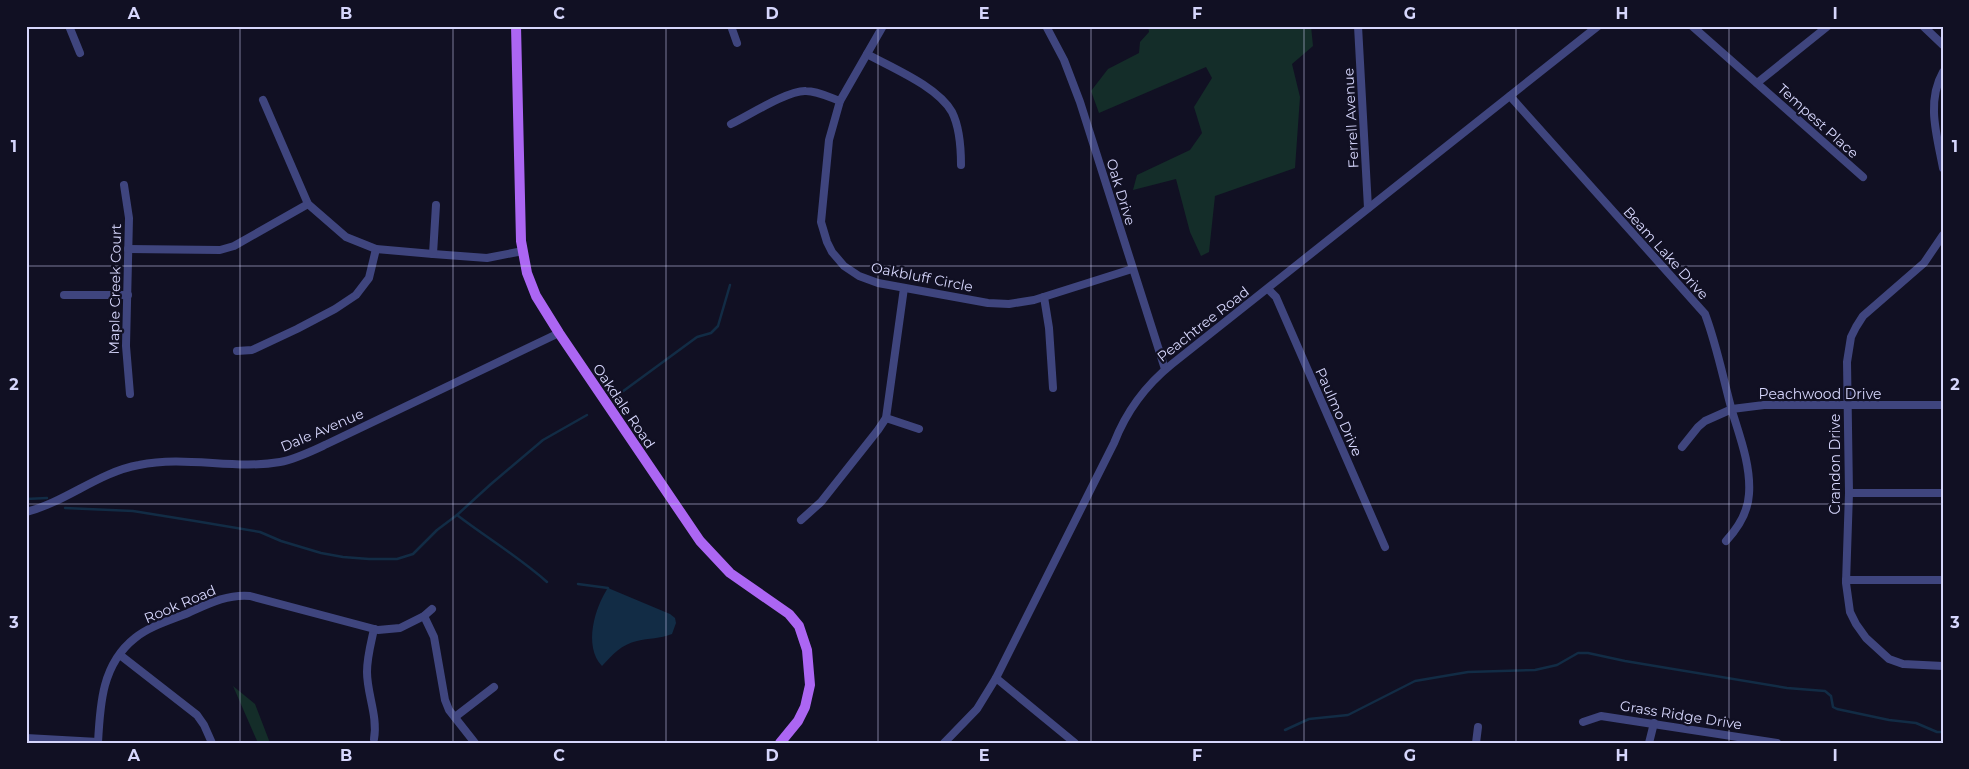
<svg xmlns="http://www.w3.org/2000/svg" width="1969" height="769" viewBox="0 0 1969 769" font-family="Montserrat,sans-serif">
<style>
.green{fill:#142d29}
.water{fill:#122c45}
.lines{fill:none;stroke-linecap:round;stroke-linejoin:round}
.stream{stroke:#122c45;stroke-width:2.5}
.minor{stroke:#3f457e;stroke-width:8}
.major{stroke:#ac66f3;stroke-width:10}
.grid{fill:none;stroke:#d6d6fc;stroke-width:1;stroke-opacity:0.55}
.labels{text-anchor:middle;stroke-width:4.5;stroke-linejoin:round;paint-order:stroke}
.street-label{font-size:14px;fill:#d6d6fc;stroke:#111023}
.neatline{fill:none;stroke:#d6d6fc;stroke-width:2}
.grid-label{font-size:16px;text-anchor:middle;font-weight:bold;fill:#d6d6fc}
</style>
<rect width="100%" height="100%" fill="#111023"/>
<g class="green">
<polygon points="1148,26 1311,26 1313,46 1292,64 1300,97 1295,168 1215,196 1209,252 1201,256 1190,232 1176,179 1133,190 1137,175 1190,150 1202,133 1194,107 1212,78 1206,67 1099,113 1091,91 1108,69 1139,53 1140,42 1149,32"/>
<polygon points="233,686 255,704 270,743 258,743"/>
</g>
<path class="water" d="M 608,588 L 670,614 L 675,618 L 676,623 L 672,634 C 660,639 649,638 637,641 C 622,644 612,655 602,666 C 583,646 595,607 608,588 Z"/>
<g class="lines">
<g class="stream">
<polyline points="622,392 697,337 711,333 718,326 730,285"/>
<polyline points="26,499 47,498"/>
<path d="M 65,508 L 133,511 L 195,521 L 260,532 L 281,541 L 321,553 L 343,557 L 369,559 L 397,559 L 413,554 L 437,530 L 457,515 C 487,538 519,557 547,582"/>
<polyline points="457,515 491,484 543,440 587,415"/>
<polyline points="578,584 608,588 608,591"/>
<polyline points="1285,730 1309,719 1348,715 1415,681 1468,672 1535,670 1557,665 1578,653 1588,653 1625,661 1787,688 1825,691 1831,696 1833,707 1837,709 1889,720 1916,723 1937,732 1943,732"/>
</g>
<g class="minor">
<polyline points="69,26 80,53"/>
<polyline points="731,26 737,43"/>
<polyline points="883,26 840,101 829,140 821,222 827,242 832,252 844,266 859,276 878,283 988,303 1009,304 1034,300 1132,269"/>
<polyline points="1046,26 1064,60 1080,102 1165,369"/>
<polyline points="1358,26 1368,208"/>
<polyline points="1692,26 1863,177"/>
<polyline points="1923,26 1943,45"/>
<path d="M 867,54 C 892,68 937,86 952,112 C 960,128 961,148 961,165"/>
<path d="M 1943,72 C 1926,102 1937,136 1943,168"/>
<polyline points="1757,83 1828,26"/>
<path d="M 1510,96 L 1705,314 C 1717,346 1723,378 1732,411 C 1740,437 1751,466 1749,494 C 1748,512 1738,528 1726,541"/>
<polyline points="263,100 308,204 346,237 376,249 433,254 487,258 523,251"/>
<path d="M 731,124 C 748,116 788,90 806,91 C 817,91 829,97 840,101"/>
<polyline points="124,185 129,218 126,346 130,394"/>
<polyline points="1943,235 1924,263 1863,316 1856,327 1851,337 1847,362 1849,493 1846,583 1850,612 1856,624 1866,638 1889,659 1903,664 1943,666"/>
<polyline points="128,249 220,250 234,246 308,204"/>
<polyline points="433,254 436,205"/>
<polyline points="1268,289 1276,297 1385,547"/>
<polyline points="64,295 128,295"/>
<polyline points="1044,297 1049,328 1053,388"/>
<polyline points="237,351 252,350 297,329 335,309 356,295 369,278 376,249"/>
<polyline points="886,418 919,429"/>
<polyline points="1682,447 1698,427 1705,421 1732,409 1764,405 1943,405"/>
<polyline points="1849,493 1943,493"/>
<path d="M 26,512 C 66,502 99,472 139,465 C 185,455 234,470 280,462 C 296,459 312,451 327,444 L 559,333"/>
<polyline points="801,520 821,502 878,430 886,418 904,288"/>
<polyline points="1846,580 1943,580"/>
<polyline points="424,616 434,637 445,700 449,710 475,743"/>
<polyline points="120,655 197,715 204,725 212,743"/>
<polyline points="996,678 1075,743"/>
<polyline points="455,717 494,687"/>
<polyline points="1583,722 1601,716 1777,743"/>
<polyline points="26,738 98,742"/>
<path d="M 374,739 C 378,716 367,694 367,672 C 367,657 371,643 374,629"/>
<path d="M 98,743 C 100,704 102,664 135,638 C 150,626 171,620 188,613 C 208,604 227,594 250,596 L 378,630 L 400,628 L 424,616 L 432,609"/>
<path d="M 944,743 L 977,709 L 996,678 L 1114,443 C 1126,412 1146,385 1172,364 L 1598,26"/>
<polyline points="1476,743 1478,727"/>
<polyline points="1649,743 1654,723"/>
</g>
<polyline class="major" points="516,26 521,241 527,273 536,296 559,333 700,541 730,573 789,614 799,626 807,650 810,685 805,707 798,721 780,743"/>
</g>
<path class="grid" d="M 240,26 L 240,743M 453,26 L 453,743M 666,26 L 666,743M 878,26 L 878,743M 1091,26 L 1091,743M 1304,26 L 1304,743M 1516,26 L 1516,743M 1729,26 L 1729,743M 26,266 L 1943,266M 26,504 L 1943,504"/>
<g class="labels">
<g class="street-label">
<text transform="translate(1351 118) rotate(-93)" y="5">Ferrell Avenue</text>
<text transform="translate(1818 121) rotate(42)" y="5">Tempest Place</text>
<text transform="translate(1121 192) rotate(73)" y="5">Oak Drive</text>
<text transform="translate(1666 253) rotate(48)" y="5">Beam Lake Drive</text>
<text transform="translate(922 277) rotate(11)" y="5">Oakbluff Circle</text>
<text transform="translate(115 289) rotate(-89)" y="5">Maple Creek Court</text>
<text transform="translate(1203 324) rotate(-38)" y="5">Peachtree Road</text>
<text x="1820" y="399">Peachwood Drive</text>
<text transform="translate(624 406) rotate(56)" y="5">Oakdale Road</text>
<text transform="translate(1339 412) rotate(66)" y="5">Paulmo Drive</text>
<text transform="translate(322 430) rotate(-23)" y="5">Dale Avenue</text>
<text transform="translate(1835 464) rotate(-90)" y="5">Crandon Drive</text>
<text transform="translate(180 604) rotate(-23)" y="5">Rook Road</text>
<text transform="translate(1681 715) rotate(9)" y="5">Grass Ridge Drive</text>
</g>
</g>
<rect width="1969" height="769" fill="none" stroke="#111023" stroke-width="55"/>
<rect x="28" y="28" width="1914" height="714" class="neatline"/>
<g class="grid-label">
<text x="134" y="19">A</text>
<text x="346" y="19">B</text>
<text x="559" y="19">C</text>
<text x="772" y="19">D</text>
<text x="984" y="19">E</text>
<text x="1197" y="19">F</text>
<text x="1410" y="19">G</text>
<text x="1622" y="19">H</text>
<text x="1835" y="19">I</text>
<text x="14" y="152">1</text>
<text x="1955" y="152">1</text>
<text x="14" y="390">2</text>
<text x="1955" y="390">2</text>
<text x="14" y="628">3</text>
<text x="1955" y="628">3</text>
<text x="134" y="761">A</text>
<text x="346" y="761">B</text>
<text x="559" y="761">C</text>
<text x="772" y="761">D</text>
<text x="984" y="761">E</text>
<text x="1197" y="761">F</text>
<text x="1410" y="761">G</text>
<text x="1622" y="761">H</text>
<text x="1835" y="761">I</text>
</g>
</svg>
